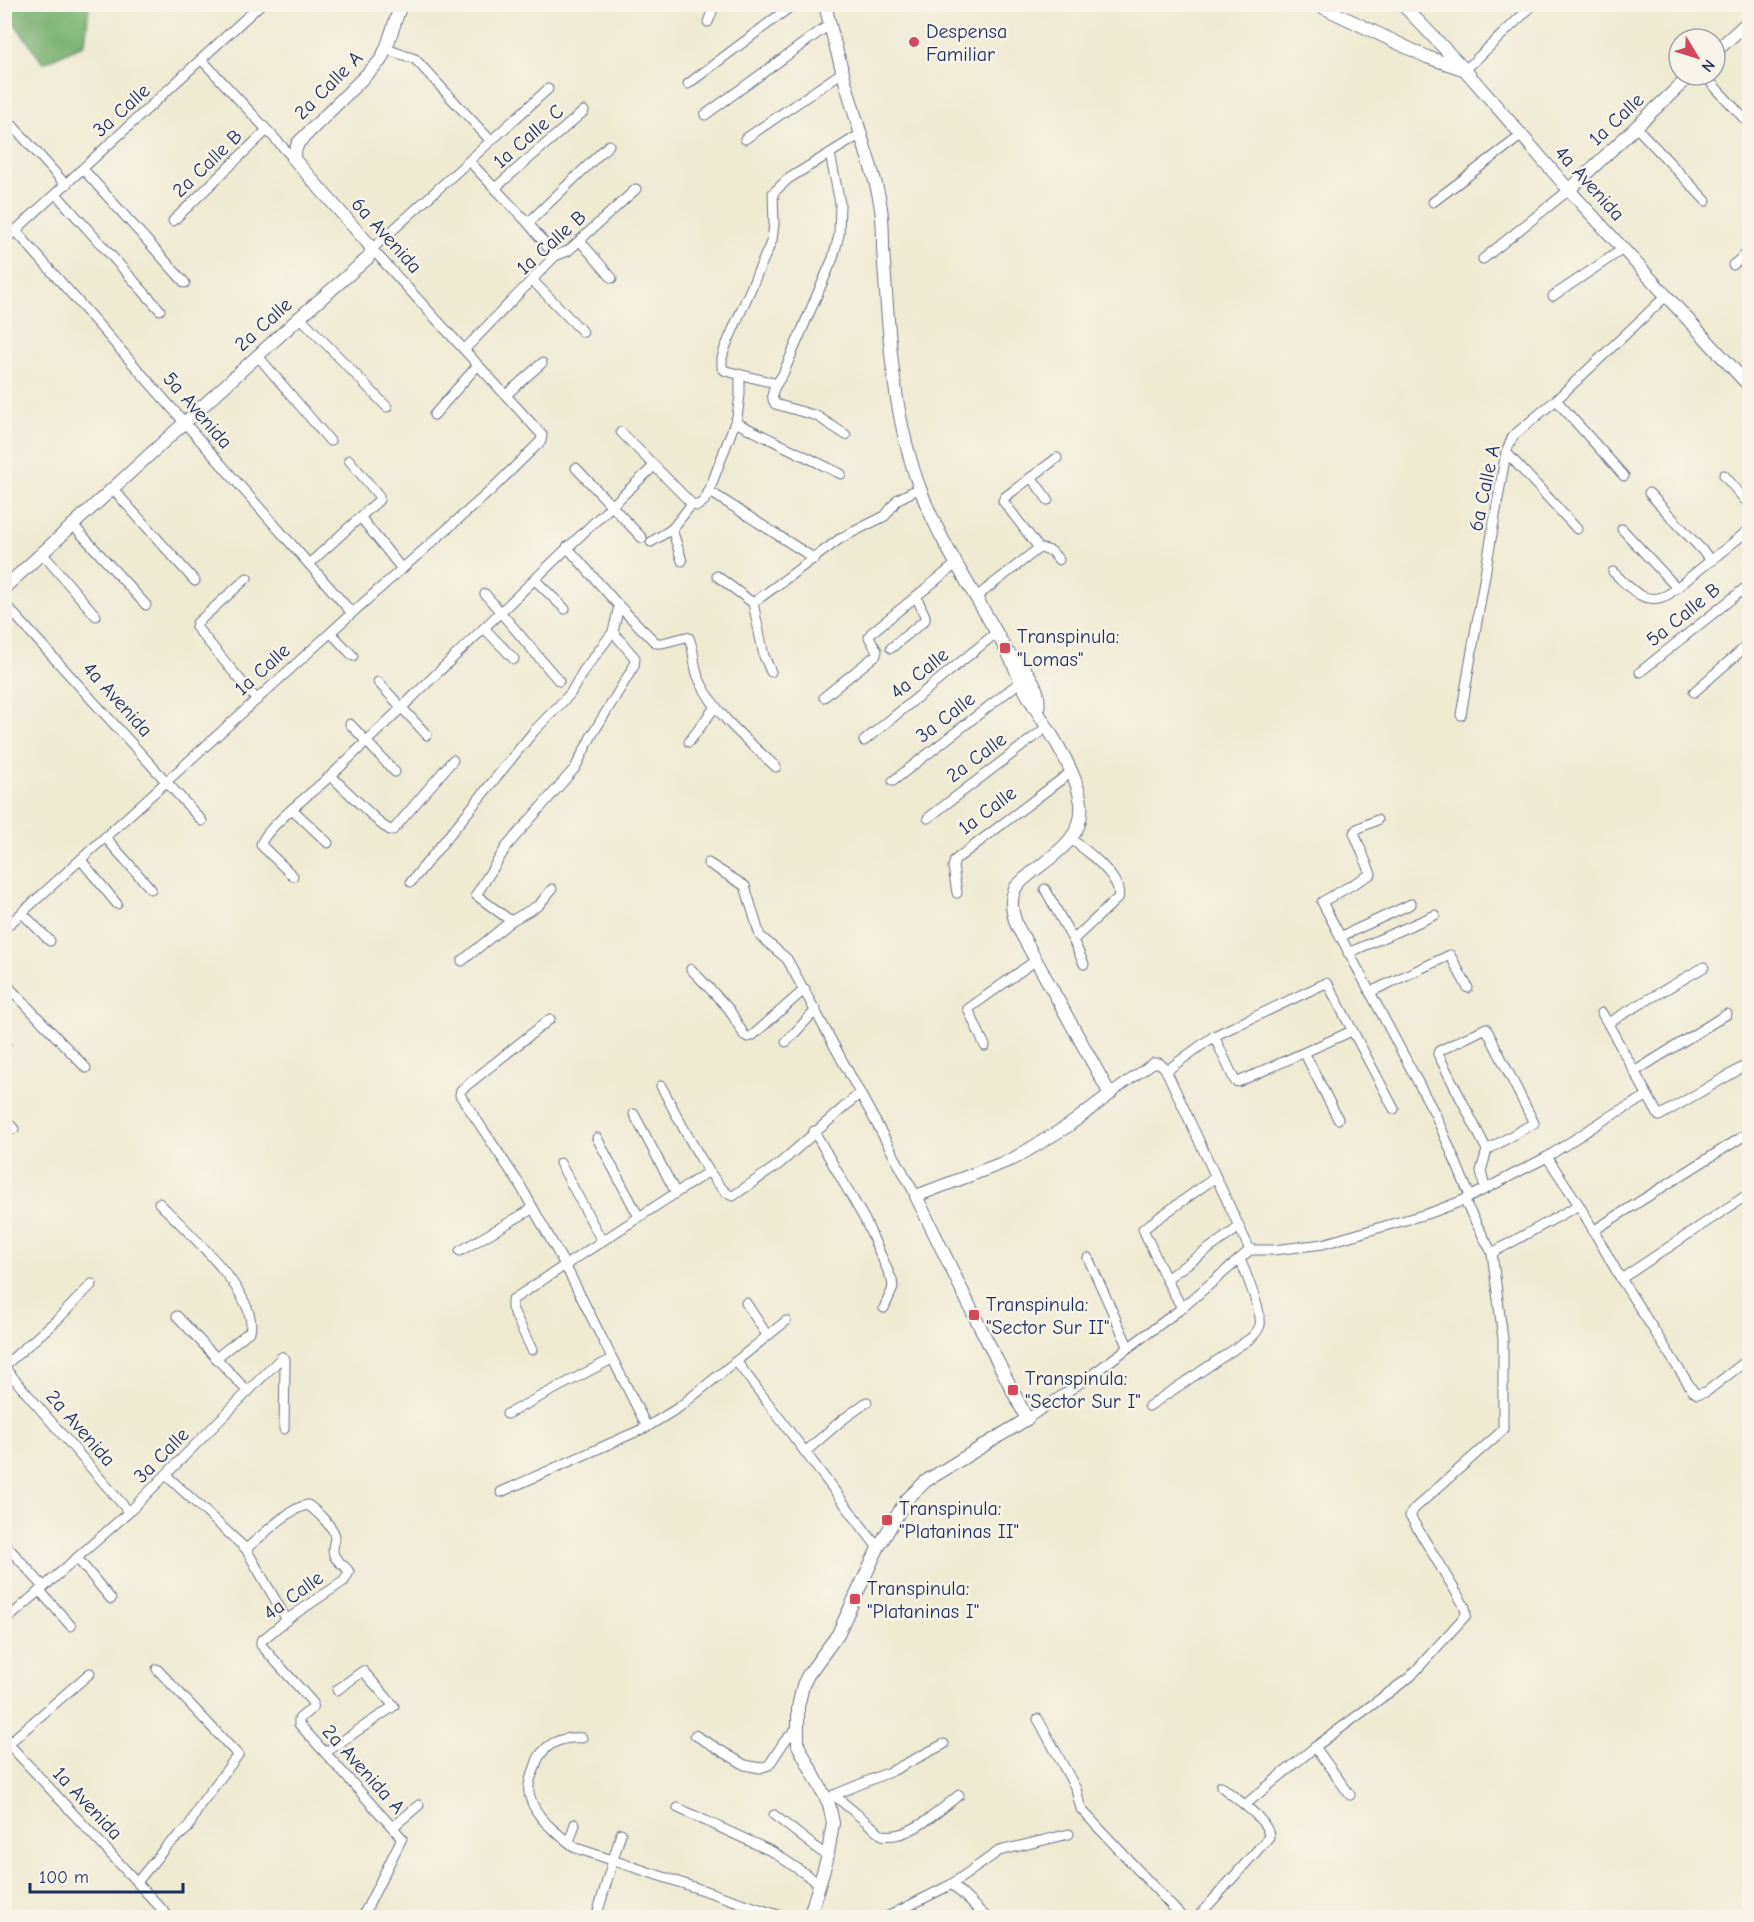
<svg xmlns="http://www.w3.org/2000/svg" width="1754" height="1922" viewBox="0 0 1754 1922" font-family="'Comic Neue',sans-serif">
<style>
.forest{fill:#75af6d;stroke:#486f66;stroke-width:1.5}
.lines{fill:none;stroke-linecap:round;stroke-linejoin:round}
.minor-casing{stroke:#657087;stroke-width:11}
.tertiary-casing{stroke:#657087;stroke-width:14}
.minor{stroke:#fff;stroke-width:9}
.tertiary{stroke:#fff;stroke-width:12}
.poi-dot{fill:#d1495b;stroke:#f7f3e8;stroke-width:2}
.labels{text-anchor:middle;stroke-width:5;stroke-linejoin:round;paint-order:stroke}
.poi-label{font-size:20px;fill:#1b2f5e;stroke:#f7f3e8;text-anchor:start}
.street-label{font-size:20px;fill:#1b2f5e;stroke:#f7f3e8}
</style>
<rect width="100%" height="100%" fill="#f7f3e8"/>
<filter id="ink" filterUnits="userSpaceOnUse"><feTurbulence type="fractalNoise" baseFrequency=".0167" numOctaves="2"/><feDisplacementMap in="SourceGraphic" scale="12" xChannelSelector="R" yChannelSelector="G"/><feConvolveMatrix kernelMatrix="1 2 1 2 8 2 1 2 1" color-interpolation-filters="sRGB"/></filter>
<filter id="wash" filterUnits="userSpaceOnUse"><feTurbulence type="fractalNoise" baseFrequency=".008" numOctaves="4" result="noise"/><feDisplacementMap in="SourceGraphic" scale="24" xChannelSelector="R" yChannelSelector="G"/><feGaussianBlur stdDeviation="1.35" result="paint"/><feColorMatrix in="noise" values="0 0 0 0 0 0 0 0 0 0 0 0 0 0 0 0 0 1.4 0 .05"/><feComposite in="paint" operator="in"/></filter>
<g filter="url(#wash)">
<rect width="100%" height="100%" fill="#efead2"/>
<polygon class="forest" points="4,5 89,5 85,44 43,63 5,10"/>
</g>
<g filter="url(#ink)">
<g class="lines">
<defs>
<g id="minor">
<polyline points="708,22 715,4"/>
<polyline points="386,49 415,59 491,141"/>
<polyline points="202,60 293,158"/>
<polyline points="1465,70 1534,4"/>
<polyline points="1704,75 1750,125"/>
<polyline points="688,84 794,4"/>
<polyline points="705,115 830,24"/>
<polyline points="4,116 66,185"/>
<polyline points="1636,127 1706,201"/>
<polyline points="745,139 844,71"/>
<path d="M 830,154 L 840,203 L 839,235 L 833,258 L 783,374 C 777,384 768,392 775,404 L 817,416 L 846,435"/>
<polyline points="469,161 528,223 555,256"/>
<polyline points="83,169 185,283"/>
<polyline points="495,188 584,111"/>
<polyline points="56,194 160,310"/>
<polyline points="1433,202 1522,135"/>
<polyline points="173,221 266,131"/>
<polyline points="528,223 609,145"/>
<polyline points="16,231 352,613"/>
<polyline points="4,241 261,4"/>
<polyline points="580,241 612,278"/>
<polyline points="1483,259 1569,190"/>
<polyline points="1733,265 1750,251"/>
<polyline points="533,281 583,332"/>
<polyline points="1553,296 1623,249"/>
<polyline points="300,317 387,407"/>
<polyline points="465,349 555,256 568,251 636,189"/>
<polyline points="257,355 330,441"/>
<polyline points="774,383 726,371 722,368 722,358 725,348 772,240 774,224 773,193 788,179 861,134"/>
<polyline points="506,395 542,363"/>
<polyline points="1556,400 1624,476"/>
<polyline points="434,415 478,365"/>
<polyline points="735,422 841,474"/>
<polyline points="621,432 692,504"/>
<polyline points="1506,452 1577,529"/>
<polyline points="576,468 642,538"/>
<polyline points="1724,475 1750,506"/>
<polyline points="1031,477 1048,500"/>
<polyline points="112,488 195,581"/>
<polyline points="709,491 815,559"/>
<polyline points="1649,493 1712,561"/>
<polyline points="361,518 402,569"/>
<polyline points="73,525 146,605"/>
<polyline points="672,529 682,561"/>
<polyline points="1622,529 1677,588"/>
<polyline points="651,542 672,529 692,504 697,506 704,501 709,491 737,417 740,395 740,376"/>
<polyline points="1039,548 1051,551 1059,560"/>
<polyline points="42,553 96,616"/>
<polyline points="309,564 379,500 379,496 349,460"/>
<path d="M 1613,572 C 1630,587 1644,608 1669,594 L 1750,529"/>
<polyline points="717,576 753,603"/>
<polyline points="247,578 197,623 196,627 257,700"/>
<polyline points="534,579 565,609"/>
<polyline points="485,594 559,681"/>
<polyline points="975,598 1039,548 1003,501 1005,497 1057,458"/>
<polyline points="4,603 202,821"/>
<path d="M 619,606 L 656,643 L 662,643 L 686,637 L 689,638 C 695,651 693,666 699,679 C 716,716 747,740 776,767"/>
<polyline points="484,628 514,659"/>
<polyline points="331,633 353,656"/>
<polyline points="891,648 925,620 925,616 916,596"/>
<polyline points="771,672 764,656 753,603 841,538 885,516 898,499 920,488"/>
<polyline points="1640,672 1750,584"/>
<polyline points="378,682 427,735"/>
<polyline points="1694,692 1750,643"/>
<polyline points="824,697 876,655 877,651 869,637 871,633 956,564"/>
<polyline points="1461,715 1506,452 1513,436 1556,400 1666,296"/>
<polyline points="350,724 395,772"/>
<polyline points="864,741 996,633"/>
<polyline points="689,742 715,707"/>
<polyline points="331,776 382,825 390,830 393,830 453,760"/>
<polyline points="893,781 1020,682"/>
<polyline points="292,809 328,843"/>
<polyline points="928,818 1047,727"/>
<polyline points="1377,820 1357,829 1354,833 1371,874 1322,902 1436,1116 1470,1196"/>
<polyline points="105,837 151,889"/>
<polyline points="81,860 117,904"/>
<polyline points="708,863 745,886 760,936 787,959 916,1196"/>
<path d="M 293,876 L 261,845 C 263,829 323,784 338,769 C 443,668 547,566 653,467"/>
<polyline points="411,882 534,731 570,694 584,670 613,632 619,606 567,547"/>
<path d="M 1045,889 L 1073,940 L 1118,898 C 1124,879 1085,849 1071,839"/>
<polyline points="957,893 953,867 955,860 1071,772"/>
<polyline points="22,913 50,941"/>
<polyline points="511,921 539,905 552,889"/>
<polyline points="4,929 352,613 489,492 541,441 542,435 372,249 548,89"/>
<polyline points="1340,937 1411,904"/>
<polyline points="1073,940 1084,964"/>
<polyline points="1348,953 1435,915"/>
<polyline points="462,961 511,921 476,895 507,846 575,768 592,735 634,666 635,658 613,632"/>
<polyline points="691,969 729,1009 744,1035 748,1037 752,1036 805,989"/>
<polyline points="4,982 86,1068"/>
<polyline points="1370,992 1450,955 1468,988"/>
<polyline points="1602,1013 1659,1116 1750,1063"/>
<polyline points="550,1019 461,1090 460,1095 520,1185 565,1265 647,1427 678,1408 786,1321"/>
<polyline points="1608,1023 1704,967"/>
<polyline points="1214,1036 1235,1081 1238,1082 1352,1031"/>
<polyline points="786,1042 816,1010"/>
<polyline points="4,1043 6,1044"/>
<polyline points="985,1046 968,1009 1036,960"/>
<polyline points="1305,1054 1338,1119"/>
<polyline points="1166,1071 1214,1036 1326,983 1329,986 1394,1109"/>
<polyline points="1634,1072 1727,1014"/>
<path d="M 661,1086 C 672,1105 714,1193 733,1196 L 778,1165 L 859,1094"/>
<polyline points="1110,1094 1153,1063 1159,1063 1165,1068 1250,1250"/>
<polyline points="634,1114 676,1193"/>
<polyline points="4,1118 14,1129"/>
<polyline points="814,1131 865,1220 892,1280 893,1288 884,1308"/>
<polyline points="597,1138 639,1217"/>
<polyline points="1547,1157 1579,1205 1621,1279 1693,1391 1697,1394 1706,1392 1750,1358"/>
<polyline points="560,1163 602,1241"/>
<polyline points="1485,1189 1481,1171 1487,1150 1438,1054 1439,1051 1486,1028 1534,1123 1487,1150"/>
<path d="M 159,1203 C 182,1226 260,1296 250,1331 L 216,1358"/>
<polyline points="1593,1231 1750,1132"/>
<polyline points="460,1251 532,1209"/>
<polyline points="1492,1253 1579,1205"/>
<polyline points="1088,1258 1128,1346"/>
<polyline points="1166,1279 1238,1228"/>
<polyline points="1621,1279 1750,1193"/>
<polyline points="746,1303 767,1335"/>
<polyline points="1182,1308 1166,1279 1143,1229 1216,1177"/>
<polyline points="177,1316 248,1392"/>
<polyline points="532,1350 512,1308 512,1300 708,1172"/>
<polyline points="736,1361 878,1548"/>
<polyline points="4,1366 58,1319 92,1284"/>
<polyline points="4,1367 129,1512"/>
<path d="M 1149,1406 L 1251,1338 C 1255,1334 1259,1330 1260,1325 C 1263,1315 1245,1271 1240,1259"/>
<polyline points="507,1414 612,1359"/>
<polyline points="1027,1419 1086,1379 1182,1308 1250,1250 1274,1250 1323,1244 1433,1212 1464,1200 1547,1157 1607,1118 1647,1096"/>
<polyline points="805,1452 842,1420 867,1402"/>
<polyline points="167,1476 246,1549 287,1620"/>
<polyline points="501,1492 647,1427"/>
<polyline points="4,1543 44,1587"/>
<path d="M 246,1549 C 261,1537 290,1507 308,1505 C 315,1510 335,1528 335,1537 C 335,1543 331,1548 334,1555 C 337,1563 346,1565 349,1572 L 344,1581 L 289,1618 L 261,1641 L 261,1645 L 313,1703 L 312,1708 L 299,1719 L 299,1724 L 402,1838 L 362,1918"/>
<polyline points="77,1558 111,1599"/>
<polyline points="40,1591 71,1626"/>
<polyline points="4,1622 129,1512 282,1357 285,1359 285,1363 284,1429"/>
<polyline points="1038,1719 1076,1789 1081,1809 1183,1918"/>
<polyline points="695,1735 745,1765 760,1768 769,1765 784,1742 796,1729"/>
<path d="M 582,1738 C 564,1737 549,1741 539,1757 C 536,1761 536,1766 534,1770 C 530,1778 527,1788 530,1797 C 536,1819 559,1835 576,1848 L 787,1918"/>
<polyline points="4,1739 170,1918"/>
<polyline points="9,1743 90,1673"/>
<polyline points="1315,1747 1350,1795"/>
<polyline points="326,1752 394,1706 363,1671 337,1690"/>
<polyline points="834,1795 892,1771 944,1744"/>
<path d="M 827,1800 L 834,1795 L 882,1835 C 910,1840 938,1811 959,1795"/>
<polyline points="1246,1804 1315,1747 1410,1677 1466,1615 1465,1607 1410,1516 1414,1509 1503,1430 1503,1339 1492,1253 1464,1200"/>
<polyline points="678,1808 773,1852 820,1884"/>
<polyline points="774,1815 828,1857"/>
<polyline points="393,1827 419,1805"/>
<polyline points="569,1842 575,1824"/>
<polyline points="137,1882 166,1847 188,1828 200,1805 238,1755 157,1669"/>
<polyline points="952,1884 987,1918"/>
<polyline points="811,1911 826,1918"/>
<polyline points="596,1918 621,1833"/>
<polyline points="885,1918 952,1884 999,1851 1069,1834"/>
<path d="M 1197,1918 L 1269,1837 C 1269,1819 1234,1798 1221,1786"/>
</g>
<g id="tertiary">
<polyline points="1316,4 1427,57 1463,69"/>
<polyline points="1402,4 1465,70 1569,190 1750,387"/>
<polyline points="1715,52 1750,20"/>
<polyline points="1569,190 1691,75"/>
<polyline points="4,588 300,317 368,258 372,249 366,241 293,158 298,143 380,61 386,49 401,4"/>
<path d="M 1008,653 C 1025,667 1042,686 1038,710"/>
<path d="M 809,1918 L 827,1859 L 833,1823 L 829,1804 L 798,1745 L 798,1707 L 803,1685 L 808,1675 L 838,1634 L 878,1548 L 906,1500 L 926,1481 L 1027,1419 L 974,1315 L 916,1196 L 1013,1159 L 1068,1126 L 1110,1094 L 1017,926 C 1012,912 1009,900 1016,887 C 1039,861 1086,845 1081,803 C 1077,770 1045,725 1028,696 C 1019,680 1014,663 1005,648 C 976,594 940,544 919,486 C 893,415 889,338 884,263 C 882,245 884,227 881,209 C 878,184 868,160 861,135 C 848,92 835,48 825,4"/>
</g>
</defs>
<use href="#minor" class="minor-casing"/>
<use href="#tertiary" class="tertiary-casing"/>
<use href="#minor" class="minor"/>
<use href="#tertiary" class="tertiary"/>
</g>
</g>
<g class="poi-dot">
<circle cx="914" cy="42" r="6"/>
<rect x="999" y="642" width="12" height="12" rx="3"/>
<rect x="968" y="1309" width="12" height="12" rx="3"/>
<rect x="1007" y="1384" width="12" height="12" rx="3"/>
<rect x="881" y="1514" width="12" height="12" rx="3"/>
<rect x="849" y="1593" width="12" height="12" rx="3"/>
</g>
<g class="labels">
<g class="poi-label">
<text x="926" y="38">Despensa<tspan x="926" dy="23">Familiar</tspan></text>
<text x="1017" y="643">Transpinula:<tspan x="1017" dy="23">"Lomas"</tspan></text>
<text x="986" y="1311">Transpinula:<tspan x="986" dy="23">"Sector Sur II"</tspan></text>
<text x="1025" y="1385">Transpinula:<tspan x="1025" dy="23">"Sector Sur I"</tspan></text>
<text x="899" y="1515">Transpinula:<tspan x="899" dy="23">"Plataninas II"</tspan></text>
<text x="867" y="1595">Transpinula:<tspan x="867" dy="23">"Plataninas I"</tspan></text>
</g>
<g class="street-label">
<text transform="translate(328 85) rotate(-45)" y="7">2a Calle A</text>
<text transform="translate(121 110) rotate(-42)" y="7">3a Calle</text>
<text transform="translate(1616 119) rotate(-43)" y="7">1a Calle</text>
<text transform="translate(528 136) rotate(-41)" y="7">1a Calle C</text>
<text transform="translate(207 163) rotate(-44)" y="7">2a Calle B</text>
<text transform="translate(1590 183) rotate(48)" y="7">4a Avenida</text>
<text transform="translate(387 235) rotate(48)" y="7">6a Avenida</text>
<text transform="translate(551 242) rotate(-42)" y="7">1a Calle B</text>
<text transform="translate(263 324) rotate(-42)" y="7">2a Calle</text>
<text transform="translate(198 410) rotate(49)" y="7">5a Avenida</text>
<text transform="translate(1484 488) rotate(-78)" y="7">6a Calle A</text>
<text transform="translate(1683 614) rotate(-39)" y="7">5a Calle B</text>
<text transform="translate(262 669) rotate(-42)" y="7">1a Calle</text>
<text transform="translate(919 673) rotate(-39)" y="7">4a Calle</text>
<text transform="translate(118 699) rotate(48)" y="7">4a Avenida</text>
<text transform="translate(945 717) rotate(-38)" y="7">3a Calle</text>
<text transform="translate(976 757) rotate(-37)" y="7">2a Calle</text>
<text transform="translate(987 810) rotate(-37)" y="7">1a Calle</text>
<text transform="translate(81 1428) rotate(49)" y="7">2a Avenida</text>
<text transform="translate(161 1455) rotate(-45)" y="7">3a Calle</text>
<text transform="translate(293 1595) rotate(-36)" y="7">4a Calle</text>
<text transform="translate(364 1769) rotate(48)" y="7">2a Avenida A</text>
<text transform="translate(88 1803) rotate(47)" y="7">1a Avenida</text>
</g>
</g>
<rect width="1754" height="1922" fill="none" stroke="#f7f3e8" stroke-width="24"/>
<g transform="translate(1697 57) rotate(128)"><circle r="28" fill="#f7f3e8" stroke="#9fa5b1" stroke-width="1.5"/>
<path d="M0-4.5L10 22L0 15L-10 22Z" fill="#d1495b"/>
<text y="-9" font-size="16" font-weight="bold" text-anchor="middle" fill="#1b2f5e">N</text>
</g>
<path d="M30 1883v9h153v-9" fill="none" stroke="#1b2f5e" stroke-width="3"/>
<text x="39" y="1883" font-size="18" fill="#1b2f5e" stroke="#f7f3e8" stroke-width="4.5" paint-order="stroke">100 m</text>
</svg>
